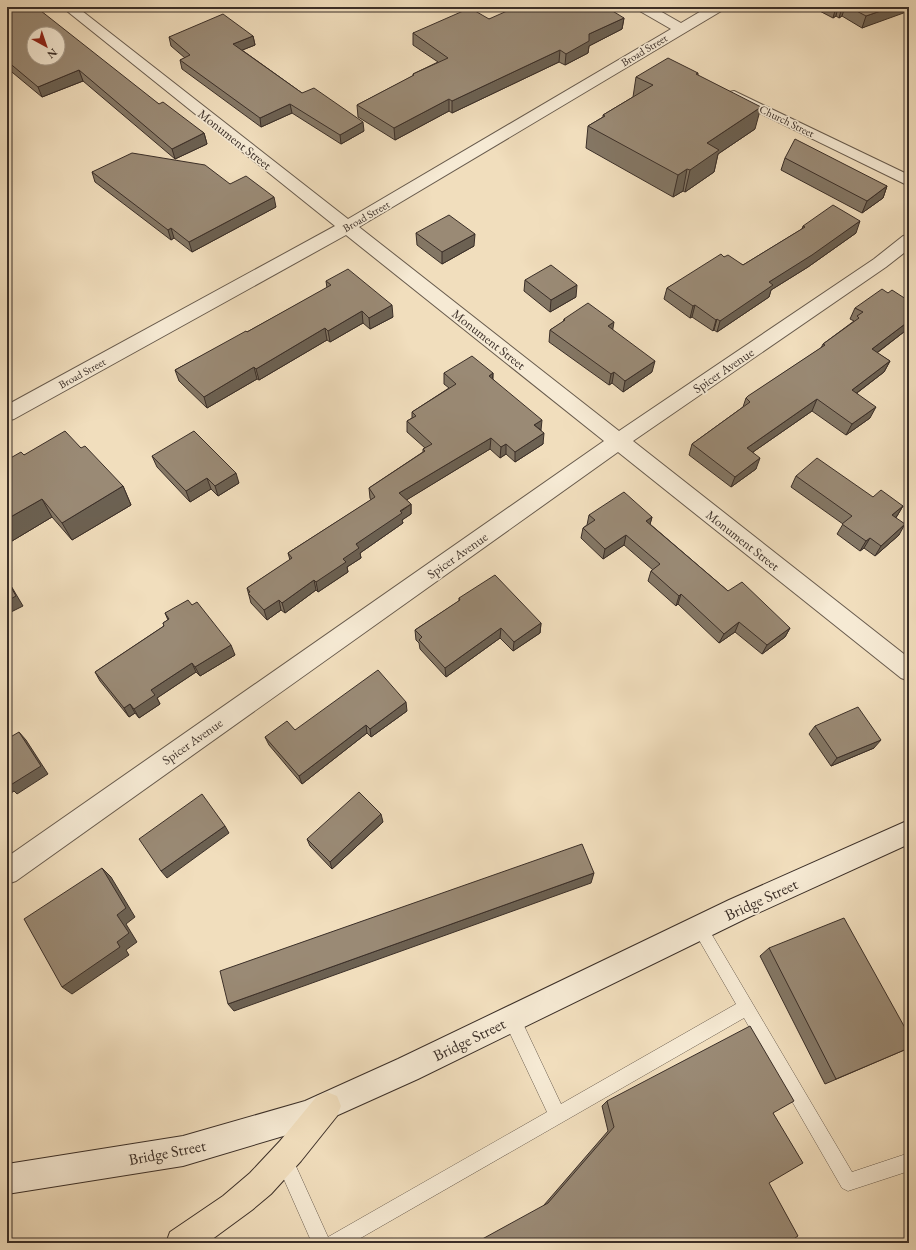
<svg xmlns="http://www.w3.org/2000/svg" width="916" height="1250" viewBox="0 0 916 1250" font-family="'EB Garamond',serif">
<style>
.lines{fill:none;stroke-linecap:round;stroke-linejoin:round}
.lane-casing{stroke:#685b4d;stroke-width:1}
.street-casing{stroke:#685b4d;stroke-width:2}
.secondary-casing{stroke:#3b2f28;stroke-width:2}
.highway-casing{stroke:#3b2f28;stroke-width:2}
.lane{fill:#f6ead4;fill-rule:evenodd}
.street{fill:#f6ead4;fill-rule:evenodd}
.secondary{fill:#f6ead4;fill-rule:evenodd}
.highway{fill:#f1debd;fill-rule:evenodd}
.wall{fill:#847765;stroke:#3b2f28}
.shaded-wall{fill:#6c6152;stroke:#3b2f28}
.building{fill:#9a8a75;stroke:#3b2f28;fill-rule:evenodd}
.labels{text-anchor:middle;stroke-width:3.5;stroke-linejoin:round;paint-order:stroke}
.far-street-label{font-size:11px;fill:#3b2f28;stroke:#f6ead4}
.street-label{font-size:13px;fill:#3b2f28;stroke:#f6ead4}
.near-street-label{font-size:16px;fill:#3b2f28;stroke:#f6ead4}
</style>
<rect width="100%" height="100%" fill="#f1debd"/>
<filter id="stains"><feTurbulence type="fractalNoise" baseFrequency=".005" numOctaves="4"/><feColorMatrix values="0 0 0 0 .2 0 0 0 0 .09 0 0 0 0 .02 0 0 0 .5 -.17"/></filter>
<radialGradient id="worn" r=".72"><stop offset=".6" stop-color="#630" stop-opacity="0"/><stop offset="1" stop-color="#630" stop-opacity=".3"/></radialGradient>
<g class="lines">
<defs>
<polygon id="lane" points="700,920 705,923 852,1172 909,1153 909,1171 848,1191 842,1188 744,1018 352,1243 312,1243 275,1159 278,1153 284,1150 290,1153 328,1237 547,1112 506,1025 504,1019 506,1013 512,1011 518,1013 561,1104 736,1004 695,933 692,928 695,923"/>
<g id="street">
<polygon points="62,7 77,7 348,219 671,29 638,10 636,7 653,7 681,23 708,7 725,7 723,10 359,227 619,431 874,259 903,236 909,235 909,249 886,267 633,441 909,658 909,681 901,678 618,452 16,881 7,884 7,857 604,441 346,235 14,419 7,421 7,405 335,226"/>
<polygon points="734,91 909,175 909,186 729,98 727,95 729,92"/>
</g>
<polygon id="secondary" points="909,820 909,844 747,918 418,1079 307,1129 183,1166 7,1194 7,1164 183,1136 305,1101 398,1059 729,900"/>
<polygon id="highway" points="327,1092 337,1096 341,1106 337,1116 301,1161 271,1194 252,1210 207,1243 166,1243 170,1232 223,1196 250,1173 280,1141 317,1096"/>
</defs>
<use href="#lane" class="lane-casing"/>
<use href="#street" class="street-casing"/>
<use href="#secondary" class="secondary-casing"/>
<use href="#highway" class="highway-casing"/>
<use href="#lane" class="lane"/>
<use href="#street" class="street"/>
<use href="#secondary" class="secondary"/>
<use href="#highway" class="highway"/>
</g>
<g class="wall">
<polygon points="7,7 204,133 207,144 175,159 83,81 42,97 7,68"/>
<polygon points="812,7 909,7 862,28 842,16 839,18 836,16 833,18"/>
<polygon points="624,18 622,29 589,46 588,53 565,65 559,62 452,113 449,111 395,140 358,117 357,105 413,76 413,74 438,62 413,45 413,33 489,19"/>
<polygon points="253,36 255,45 242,50 302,93 364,131 341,144 292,113 261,127 182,69 180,60 185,58 171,46 169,37"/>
<polygon points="698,73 698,75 755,129 718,154 714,172 685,192 683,191 673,197 586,148 588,126 603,117 603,115 633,97 636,77"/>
<polygon points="785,158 887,186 883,198 862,213 781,170"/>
<polygon points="92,172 230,184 276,207 192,252 174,238 171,240 95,182"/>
<polygon points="803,226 856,233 808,267 771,290 769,297 717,332 714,330 713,331 692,317 690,318 664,299 667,288 724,257 743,265 802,229"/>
<polygon points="416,233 474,246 442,264 417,245"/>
<polygon points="525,280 576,297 550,312 524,291"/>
<polygon points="326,281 393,317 370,329 363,323 330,342 327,340 259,380 257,379 207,408 179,381 175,370 247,332 327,288"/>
<polygon points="855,308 909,328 877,353 890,361 884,372 857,393 870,418 846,435 812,411 753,452 756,469 731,487 689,455 692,444 743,407 746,398 821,348 823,344 854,321 850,319"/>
<polygon points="564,319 613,330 652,372 623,392 612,383 609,385 549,342 550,330 563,322"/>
<polygon points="444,373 493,373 493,379 541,430 543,444 515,462 506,454 500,458 490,449 406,500 411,504 411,514 402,520 403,523 360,553 361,558 347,567 348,572 318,592 316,590 285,613 281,610 267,620 251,603 247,588 290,560 288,553 371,500 370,498 369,488 423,452 423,449 425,448 407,432 407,421 412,418 412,412 449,388 444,384"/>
<polygon points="81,448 123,486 131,505 72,540 52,517 7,544 24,455"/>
<polygon points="152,456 239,483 218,496 211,489 190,502 157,467"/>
<polygon points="796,476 903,506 897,516 896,518 899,535 875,556 864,548 860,551 837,534 843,524 791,487"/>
<polygon points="589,515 652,517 650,524 728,591 790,628 785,637 762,654 735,632 719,643 678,604 676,606 648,581 651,571 653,570 624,545 603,559 581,538 583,528 587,525"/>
<polygon points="459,598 541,623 540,633 513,651 500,638 446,677 420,649 419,643 416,640 415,630 459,601"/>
<polygon points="192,605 235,655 200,676 196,672 157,698 160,704 139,718 135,713 129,717 100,681 95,672 164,626 163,623 168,620 165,613"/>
<polygon points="909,625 909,634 905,630"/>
<polygon points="407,711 371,737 367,733 302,784 269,745 265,737 295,730"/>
<polygon points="815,726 874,748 831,766 809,734"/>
<polygon points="383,822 332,869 310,846 307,839"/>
<polygon points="769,948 909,1048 825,1084 760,956"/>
<polygon points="607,1101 773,1113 769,1183 544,1205 608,1131 602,1106"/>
</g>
<g class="shaded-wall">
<polygon points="836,7 838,7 836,16 833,18"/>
<polygon points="842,7 845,7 842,16 839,18"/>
<polygon points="892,7 909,7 909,11 862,28 866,16"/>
<polygon points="624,18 622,29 589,46 588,53 565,65 566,54 589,34"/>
<polygon points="253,36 255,45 235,53 233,44"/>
<polygon points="560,50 559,62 452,113 452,101"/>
<polygon points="79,70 83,81 42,97 38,87"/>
<polygon points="449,99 449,111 395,140 394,128"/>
<polygon points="290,104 292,113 261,127 260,118"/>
<polygon points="761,107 755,129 718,154 714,172 685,192 690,170 707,143"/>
<polygon points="363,122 364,131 341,144 340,135"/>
<polygon points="204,133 207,144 175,159 172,149"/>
<polygon points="687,169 683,191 673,197 678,175"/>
<polygon points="887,186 883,198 862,213 867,201"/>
<polygon points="274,197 276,207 192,252 189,242"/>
<polygon points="860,221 856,233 808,267 771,290 769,297 717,332 720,321 769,282"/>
<polygon points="171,228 174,238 171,240 168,230"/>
<polygon points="475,234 474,246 442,264 442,252"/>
<polygon points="577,285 576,297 550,312 551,300"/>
<polygon points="7,293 11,301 7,303"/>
<polygon points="392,305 393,317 370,329 369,318"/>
<polygon points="695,305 692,317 690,318 693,306"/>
<polygon points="362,311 363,323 330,342 328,331"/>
<polygon points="717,319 714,330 713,331 716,320"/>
<polygon points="909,321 909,328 866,361 872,349"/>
<polygon points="614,322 612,334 608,326"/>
<polygon points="325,328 327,340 259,380 256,369"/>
<polygon points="655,361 652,372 623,392 625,381"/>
<polygon points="890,361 884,372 846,401 852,390"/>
<polygon points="254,367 257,379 207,408 204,397"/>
<polygon points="614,372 612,383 609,385 611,374"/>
<polygon points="493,373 492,384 489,376"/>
<polygon points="817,399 812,411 743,459 747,448"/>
<polygon points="876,407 870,418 846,435 852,424"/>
<polygon points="542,420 541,430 534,425"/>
<polygon points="544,433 543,444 515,462 515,452"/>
<polygon points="491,438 490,449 400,504 399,493"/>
<polygon points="506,444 506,454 500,458 501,447"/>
<polygon points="760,458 756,469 731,487 735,477"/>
<polygon points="236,473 239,483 218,496 215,486"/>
<polygon points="207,478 211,489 190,502 186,491"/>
<polygon points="123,486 131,505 72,540 62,523"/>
<polygon points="42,499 52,517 7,544 7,519"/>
<polygon points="411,504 411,514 402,520 403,523 360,553 361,558 347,567 348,572 318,592 316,582 343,559 356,544"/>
<polygon points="903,506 897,516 886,526 892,515"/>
<polygon points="652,517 649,528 646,521"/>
<polygon points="905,524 899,535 875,556 881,546"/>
<polygon points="626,535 624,545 603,559 605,549"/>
<polygon points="870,538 864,548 860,551 866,541"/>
<polygon points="7,579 23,606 7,614"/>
<polygon points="314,580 316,590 285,613 282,603"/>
<polygon points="681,594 678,604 676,606 679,596"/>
<polygon points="279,600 281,610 267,620 264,610"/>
<polygon points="739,622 735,632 719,643 724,634"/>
<polygon points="541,623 540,633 513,651 514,642"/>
<polygon points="501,628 500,638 446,677 445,668"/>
<polygon points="790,628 785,637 762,654 767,645"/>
<polygon points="231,645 235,655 200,676 195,667"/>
<polygon points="192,663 196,672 157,698 160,704 139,718 134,709 151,690"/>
<polygon points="406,702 407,711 371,737 370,729"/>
<polygon points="130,704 135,713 129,717 124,708"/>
<polygon points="366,725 367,733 302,784 299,776"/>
<polygon points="19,732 26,740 48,774 17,794 14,791 7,796 7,783"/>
<polygon points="881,740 874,748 831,766 837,758"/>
<polygon points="381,814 383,822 332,869 330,862"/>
<polygon points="225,826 229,833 167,878 161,871"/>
<polygon points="102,868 111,877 135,917 126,924 137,942 126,950 129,955 72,994 62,987 117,942 117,915"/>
<polygon points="594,873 591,883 234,1011 228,1004"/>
</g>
<g class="building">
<path d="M 7,7 L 36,7 L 159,104 L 163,102 L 204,133 L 172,149 L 79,70 L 38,87 L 7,61 ZM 34,34 L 58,34 L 58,58 L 34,58 Z"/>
<polygon points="516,7 606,7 624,18 589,34 589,41 566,54 560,50 452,101 449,99 394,128 357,105 414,75 413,74 448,58 413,33 470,8 489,19"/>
<polygon points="849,7 892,7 866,16"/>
<polygon points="223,14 253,36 233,44 302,93 314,88 363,122 340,135 290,104 260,118 180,60 190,55 169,37"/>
<polygon points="668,58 698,73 696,74 761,107 707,143 719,150 690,170 687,169 678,175 588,126 605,116 603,115 653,85 636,77"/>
<polygon points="795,139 887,186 867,201 785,158"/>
<polygon points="132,153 205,165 230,184 246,176 274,197 189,242 171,228 168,230 92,172"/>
<polygon points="833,205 860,221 812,255 769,282 773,285 720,321 717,319 716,320 695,305 693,306 667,288 721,254 724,257 728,255 743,265 805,227 803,226"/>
<polygon points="449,215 475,234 442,252 416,233"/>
<polygon points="551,265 577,285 551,300 525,280"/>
<polygon points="348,269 392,305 369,318 362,311 328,331 325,328 256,369 254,367 204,397 175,370 246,331 247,332 331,285 326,281"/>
<polygon points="882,289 888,293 892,290 909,301 909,321 872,349 890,361 852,390 876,407 852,424 817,399 747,448 760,458 735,477 692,444 750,402 746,398 748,396 825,345 823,344 859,318 857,316 863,312 855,308"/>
<polygon points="588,303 614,322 608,326 655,361 625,381 614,372 611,374 550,330 565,320 564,319"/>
<polygon points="472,356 493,373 489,376 542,420 534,425 544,433 515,452 506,444 501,447 491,438 399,493 411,504 400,511 402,513 356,544 359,548 343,559 346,562 316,582 314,580 282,603 279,600 264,610 248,593 250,592 247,588 292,558 288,553 375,497 369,488 425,451 423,449 432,444 407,421 416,416 412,412 456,384 444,373"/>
<polygon points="65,431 81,448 85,446 123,486 62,523 42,499 7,519 7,460 21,452 24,455"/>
<polygon points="194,431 236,473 215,486 207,478 186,491 152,456"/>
<polygon points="817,458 873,497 881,490 903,506 892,515 905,524 881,546 870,538 866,541 842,524 852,516 796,476"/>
<polygon points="624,492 652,517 646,521 728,591 742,582 790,628 767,645 739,622 724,634 681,594 679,596 651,571 660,564 626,535 605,549 583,528 595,520 589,515"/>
<polygon points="495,575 541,623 514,642 501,628 445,668 419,640 422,637 415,630 460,600 459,598"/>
<polygon points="7,580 16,596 7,601"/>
<polygon points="188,600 192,605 197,602 231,645 195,667 192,663 151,690 155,695 134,709 130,704 124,708 95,672 164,626 163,623 169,619 165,613"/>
<polygon points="378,670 406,702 370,729 366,725 299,776 265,737 287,721 295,730"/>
<polygon points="858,707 881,740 837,758 815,726"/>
<polygon points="19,732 41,766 9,786 7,783 7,739"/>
<polygon points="359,792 381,814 330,862 307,839"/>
<polygon points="202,794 225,826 161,871 139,839"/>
<polygon points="582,844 594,873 228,1004 220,971"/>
<polygon points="102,868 126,908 117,915 129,933 117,942 120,947 62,987 24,919"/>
<polygon points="844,918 909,1035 909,1048 836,1079 769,948"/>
<polygon points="750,1026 794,1101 773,1113 803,1163 769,1183 798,1236 788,1243 475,1243 548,1203 614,1127 607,1101"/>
</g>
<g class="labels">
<g class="far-street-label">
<text transform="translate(644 50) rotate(-31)" y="4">Broad Street</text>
<text transform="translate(787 121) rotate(26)" y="4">Church Street</text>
<text transform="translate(366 216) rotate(-30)" y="4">Broad Street</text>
<text transform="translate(82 373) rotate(-29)" y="4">Broad Street</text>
</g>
<g class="street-label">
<text transform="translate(235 139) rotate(38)" y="5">Monument Street</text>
<text transform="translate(489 339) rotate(38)" y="5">Monument Street</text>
<text transform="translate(723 370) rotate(-34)" y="5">Spicer Avenue</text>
<text transform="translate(743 540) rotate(38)" y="5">Monument Street</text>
<text transform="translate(457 555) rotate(-35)" y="5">Spicer Avenue</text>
<text transform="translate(192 741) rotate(-35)" y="5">Spicer Avenue</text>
</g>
<g class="near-street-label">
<text transform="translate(761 899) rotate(-25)" y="6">Bridge Street</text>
<text transform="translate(469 1039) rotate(-26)" y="6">Bridge Street</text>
<text transform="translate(167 1152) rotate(-11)" y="6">Bridge Street</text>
</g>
</g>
<rect width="916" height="1250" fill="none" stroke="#f1debd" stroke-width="24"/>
<rect x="8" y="8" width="900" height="1234" fill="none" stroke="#3b2f28" stroke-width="2"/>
<rect x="12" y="12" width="892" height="1226" fill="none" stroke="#3b2f28"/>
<g transform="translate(46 46) rotate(140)"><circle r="19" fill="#f6ead4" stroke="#ab9f8f"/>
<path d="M0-3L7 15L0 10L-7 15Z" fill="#8f2418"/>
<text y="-6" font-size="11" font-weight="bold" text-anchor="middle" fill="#3b2f28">N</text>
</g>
<rect width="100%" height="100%" filter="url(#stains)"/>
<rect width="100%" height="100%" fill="url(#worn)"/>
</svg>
